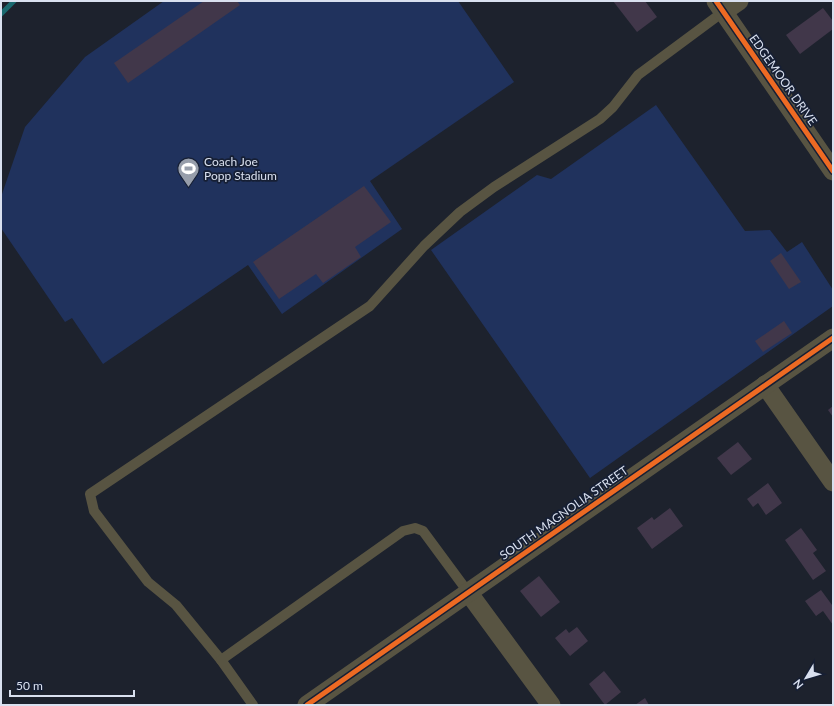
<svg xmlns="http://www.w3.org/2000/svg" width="834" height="706" viewBox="0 0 834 706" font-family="Lato,sans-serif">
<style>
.green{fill:#20325d}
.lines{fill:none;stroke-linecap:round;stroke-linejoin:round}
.stream{stroke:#19696f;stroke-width:5}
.building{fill:#41374a}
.lane{stroke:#585442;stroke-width:10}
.street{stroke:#585442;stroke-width:19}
.cycleway-casing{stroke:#161f34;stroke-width:8}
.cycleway{stroke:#ed6a23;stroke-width:5}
.labels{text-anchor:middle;stroke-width:3.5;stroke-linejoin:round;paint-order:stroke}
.street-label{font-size:12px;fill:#d9e0ef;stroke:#161f34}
.poi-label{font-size:12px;fill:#d9e0ef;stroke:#161f34;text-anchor:start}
</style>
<rect width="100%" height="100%" fill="#1d222d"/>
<g class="green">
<polygon points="164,1 458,1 514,82 370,181 402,229 282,314 248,265 103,364 72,318 65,322 1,228 1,197 25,127 85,57"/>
<polygon points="656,105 745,231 770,230 787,252 802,242 833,290 833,306 590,478 431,250 537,175 551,179"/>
</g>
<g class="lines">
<polyline class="stream" points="1,14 14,1"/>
</g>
<g class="building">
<polygon points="204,1 237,1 240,5 128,83 114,63"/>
<polygon points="613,1 645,1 657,17 637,32"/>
<polygon points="823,8 833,21 833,29 800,54 786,35"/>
<polygon points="364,186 391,222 355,247 361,257 323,283 316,274 279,299 253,262"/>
<polygon points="781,253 801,282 789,289 770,261"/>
<polygon points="784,321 792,333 763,352 755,341"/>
<polygon points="833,406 833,417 828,410"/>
<polygon points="738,442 752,459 731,475 717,458"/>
<polygon points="768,483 782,503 766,515 758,503 753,507 747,499"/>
<polygon points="670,508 683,526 652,549 637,528 652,517 654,520"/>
<polygon points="801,528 817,550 813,553 826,571 813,580 785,540"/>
<polygon points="539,576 560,602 541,617 520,591"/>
<polygon points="821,590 832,605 833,605 833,625 823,611 816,616 805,601"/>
<polygon points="577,627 588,641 570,656 555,638 566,629 569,633"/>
<polygon points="604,671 621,692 605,705 589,684"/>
<polygon points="645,698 649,705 635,705"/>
</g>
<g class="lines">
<g class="lane">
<polyline points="221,660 176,605 148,582 94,511 90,494 370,306 424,246 460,212 494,187 600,119 613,107 638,75 723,12"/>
<polyline points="253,705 221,660 403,531 415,528 423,531 468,592"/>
</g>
<g class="street">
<polyline points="716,1 833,171"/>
<polyline points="723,12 739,1"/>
<polyline points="765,385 833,482"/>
<polyline points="468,592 551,705"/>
<polyline points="307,705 833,338"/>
</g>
<defs>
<g id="cycleway">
<polyline points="716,1 833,171"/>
<polyline points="307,705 833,338"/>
</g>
</defs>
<use href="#cycleway" class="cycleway-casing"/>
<use href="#cycleway" class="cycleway"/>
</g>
<defs>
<symbol id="stadium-pin" viewBox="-11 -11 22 30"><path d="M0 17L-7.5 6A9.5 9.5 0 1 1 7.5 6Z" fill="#979eab" stroke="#161f34"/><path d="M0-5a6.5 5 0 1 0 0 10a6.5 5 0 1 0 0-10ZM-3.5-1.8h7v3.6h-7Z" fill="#fff"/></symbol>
</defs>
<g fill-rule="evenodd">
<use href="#stadium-pin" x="176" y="156" width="25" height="34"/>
</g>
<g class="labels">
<g class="street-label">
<text transform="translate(783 80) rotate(55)" y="4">EDGEMOOR DRIVE</text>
<text transform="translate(564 513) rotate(-35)" y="4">SOUTH MAGNOLIA STREET</text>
</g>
<g class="poi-label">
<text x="204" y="166">Coach Joe<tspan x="204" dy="14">Popp Stadium</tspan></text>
</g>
</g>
<rect width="834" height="706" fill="none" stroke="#d9e0ef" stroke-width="4"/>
<g transform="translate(806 678) rotate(232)" stroke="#161f34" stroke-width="3" paint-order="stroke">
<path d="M0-3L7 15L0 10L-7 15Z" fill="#d9e0ef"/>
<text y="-6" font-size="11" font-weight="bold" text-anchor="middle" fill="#d9e0ef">N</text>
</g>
<path d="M10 690v6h124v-6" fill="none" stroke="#d9e0ef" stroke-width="2"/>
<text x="16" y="690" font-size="12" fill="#d9e0ef" stroke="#161f34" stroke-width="3" paint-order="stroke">50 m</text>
</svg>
